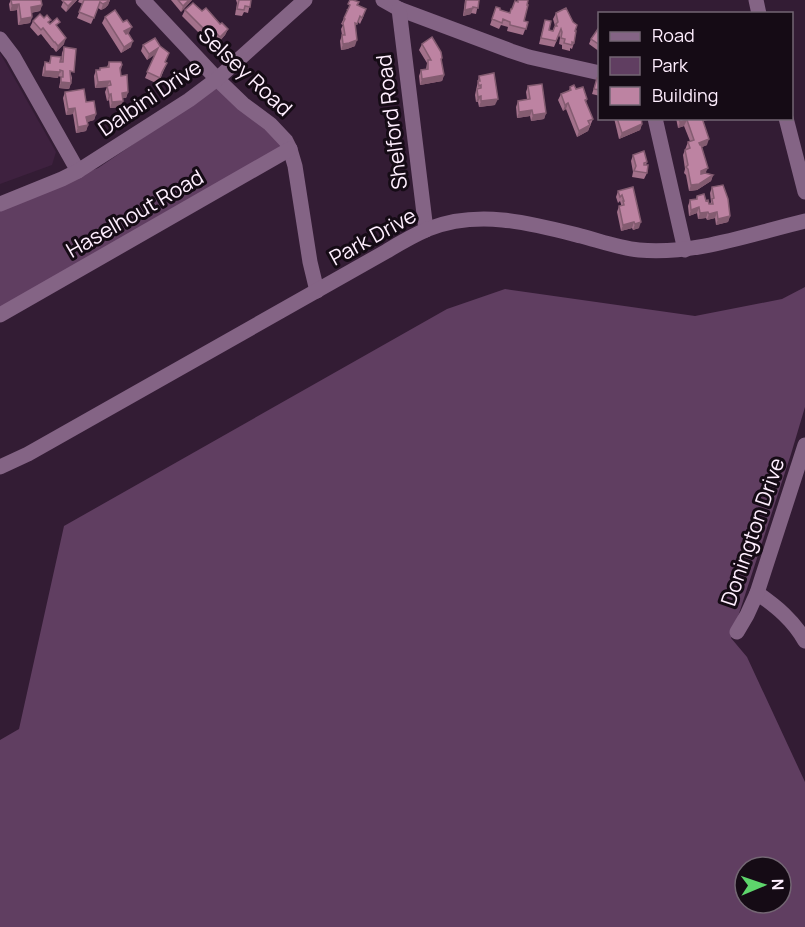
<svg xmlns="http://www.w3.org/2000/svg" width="805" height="927" viewBox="0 0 805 927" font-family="Manrope,sans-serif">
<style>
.built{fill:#3e213f}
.green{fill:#603e61;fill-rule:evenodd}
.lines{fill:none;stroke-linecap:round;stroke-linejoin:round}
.minor{stroke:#846485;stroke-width:15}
.wall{fill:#a3718b}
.shaded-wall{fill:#845c71}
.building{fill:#bd83a2;stroke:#845c71;stroke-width:1.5}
.labels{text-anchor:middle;stroke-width:6;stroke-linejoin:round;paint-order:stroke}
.street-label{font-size:21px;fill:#ffefff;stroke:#150b15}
</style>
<rect width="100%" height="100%" fill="#331c34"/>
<polygon class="built" points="0,53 56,152 52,165 0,184"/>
<g class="green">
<polygon points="218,87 268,123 281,144 278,151 0,311 0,208 98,168"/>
<path d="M 805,287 L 805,407 L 791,454 L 731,638 L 747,657 L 805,782 L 805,927 L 0,927 L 0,740 L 19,729 L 64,526 L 447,309 L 505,289 L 695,316 L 782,299 ZM 745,867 L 781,867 L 781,903 L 745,903 Z"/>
</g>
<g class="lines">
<g class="minor">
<polyline points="143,0 217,79 243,104 270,124 286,141 290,149 295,166 310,262 317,291"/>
<polyline points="383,0 399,9 511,51 529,57 600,73"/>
<polyline points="756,0 759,14"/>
<polyline points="399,9 426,230"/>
<polyline points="0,39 13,56 78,171"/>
<polyline points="655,118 685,250"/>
<polyline points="786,118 805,192"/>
<polyline points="0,204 62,179 78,171 189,100 217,79 305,0"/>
<polyline points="0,315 290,149"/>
<path d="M 0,467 L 28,454 L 387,251 C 400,243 414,235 428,229 C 479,209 530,223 581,236 C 600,241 619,248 639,250 C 695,255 751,234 805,221"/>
<path d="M 757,593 C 777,607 793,620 805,641"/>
<polyline points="737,632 747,615 757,593 805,445"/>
</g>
</g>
<g class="wall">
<polygon points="11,0 41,0 42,5 40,11 31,13 32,17 30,23 18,25 17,10 10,11 9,4"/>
<polygon points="61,0 77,0 66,12 61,7 63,2"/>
<polygon points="79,0 110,0 108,5 105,8 101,10 98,8 91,24 77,18 83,4 78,2"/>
<polygon points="171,0 192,0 181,12"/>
<polygon points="236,0 251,0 248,13 244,12 242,16 235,15 237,3"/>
<polygon points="465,0 479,0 476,14 471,13 471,14 463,16"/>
<polygon points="359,2 358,5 364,15 360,24 358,22 355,27 355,46 347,49 341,50 340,41 342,35 341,29 343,25 341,24 348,10 346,10"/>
<polygon points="527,5 524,21 528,22 523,35 507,31 508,27 501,25 499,29 490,25 496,7 500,10 509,13 512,9"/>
<polygon points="185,10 202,11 228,29 225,35 218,43 215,40 213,43 210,40 207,41 182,16"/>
<polygon points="556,13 575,31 574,43 572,49 570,48 570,51 562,49 562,45 559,44 560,38 559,35 554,47 539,44 545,20 549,30 553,31 555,26 553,19"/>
<polygon points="105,17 129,33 128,33 131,47 121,53 102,23"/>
<polygon points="33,21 50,23 58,27 64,44 56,52 53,48 52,48 41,34 38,36 30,27"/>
<polygon points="600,26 600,52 589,44 591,39"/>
<polygon points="422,44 442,58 441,62 444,75 442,81 420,85 419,76 421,70 426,69 427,63 419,50"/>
<polygon points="143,45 167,63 158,84 145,78 155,54 147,60 141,51"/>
<polygon points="64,47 72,78 71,83 69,89 59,88 61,77 58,76 58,78 42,76 43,68 45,62 49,63 51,56 61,62 62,53"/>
<polygon points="109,62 122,65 121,70 121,76 128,92 126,98 123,98 121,107 110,108 109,100 107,101 105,92 107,87 95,88 94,76 96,70 99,70 100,68 107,67"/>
<polygon points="479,76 495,105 479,107 478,102 476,102 475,95"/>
<polygon points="597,78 600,79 600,96 592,94"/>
<polygon points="528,86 546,113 544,119 531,121 530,116 517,118 516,107 518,101 527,99 526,92"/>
<polygon points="570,87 576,89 587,99 586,102 593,119 588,131 577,137 566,109 563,111 558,100 561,94 569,91"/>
<polygon points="65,92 86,102 96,114 94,120 87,122 88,125 86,131 76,133 73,114 66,115 63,98"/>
<polygon points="614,118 641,118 642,124 640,130 619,139"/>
<polygon points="676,118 708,118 708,120 703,121 707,145 702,147 706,173 713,175 711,181 697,190 689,191 686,175 684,173 685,169 683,155 688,142 690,141 684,126 678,128"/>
<polygon points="633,155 647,162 646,165 647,173 644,179 632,177 633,172 631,161"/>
<polygon points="633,187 639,228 633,230 632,228 621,231 617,212 619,206 621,206 621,204 620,201 618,203 616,197 618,191"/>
<polygon points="712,187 730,216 728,222 716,225 715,218 707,220 706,218 698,219 697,213 689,216 688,206 690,200 696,199 697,196 709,204 710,204 711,202 710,193"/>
</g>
<g class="shaded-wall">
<polygon points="74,0 77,0 66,12 68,6"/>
<polygon points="110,0 108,5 105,8 101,10 103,4"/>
<polygon points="189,0 192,0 181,12 183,6"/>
<polygon points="19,4 17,10 10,11 12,5"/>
<polygon points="42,5 40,11 28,13 31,7"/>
<polygon points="473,8 471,14 463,16 465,10"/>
<polygon points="32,17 30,23 18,25 21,19"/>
<polygon points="132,27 129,33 122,37 124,31"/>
<polygon points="228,29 225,35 218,43 220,37"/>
<polygon points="212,34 210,40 207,41 210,35"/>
<polygon points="66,38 64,44 56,52 58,46"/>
<polygon points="357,40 355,46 347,49 341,50 343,44"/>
<polygon points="133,41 131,47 121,53 124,47"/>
<polygon points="158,48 156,54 147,60 149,54"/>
<polygon points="45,71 60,72 58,78 42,76"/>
<polygon points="444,75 442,81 420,85 422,79"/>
<polygon points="110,81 107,87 95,88 98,82"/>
<polygon points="61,82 71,83 69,89 59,88"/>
<polygon points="128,92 126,98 120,98 122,93"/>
<polygon points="111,94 109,100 107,101 109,95"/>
<polygon points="481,96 478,102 476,102 478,97"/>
<polygon points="498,99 495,105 479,107 481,101"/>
<polygon points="123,101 121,107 110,108 112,102"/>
<polygon points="568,103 566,109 563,111 565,105"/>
<polygon points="75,108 73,114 66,115 68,109"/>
<polygon points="532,110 530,116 517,118 519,112"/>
<polygon points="546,113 544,119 531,121 533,115"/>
<polygon points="96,114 94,120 84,123 86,117"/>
<polygon points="687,120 684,126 678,128 680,122"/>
<polygon points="642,124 640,130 619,139 622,133"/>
<polygon points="88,125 86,131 76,133 78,127"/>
<polygon points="590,125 588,131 577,137 579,131"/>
<polygon points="709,139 707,145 697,149 699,143"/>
<polygon points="708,168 705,174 699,177 701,171"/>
<polygon points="713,175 711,181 697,190 689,191 691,185"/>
<polygon points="699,207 697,213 689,216 691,210"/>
<polygon points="708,212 706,218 698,219 700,213"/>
<polygon points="717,212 715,218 707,220 709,214"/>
<polygon points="730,216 728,222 716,225 718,219"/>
<polygon points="634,222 632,228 621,231 623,225"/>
<polygon points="641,222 639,228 633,230 635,224"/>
</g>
<g class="building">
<polygon points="11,0 41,0 42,5 31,7 32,17 21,19 19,4 12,5"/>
<polygon points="64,0 74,0 68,6 63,1"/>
<polygon points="84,0 109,0 107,2 103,4 100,2 94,18 79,12"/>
<polygon points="178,0 189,0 183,6"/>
<polygon points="239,0 251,0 250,7 245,6 244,10 237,9"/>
<polygon points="350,0 353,0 359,2 357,5 366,9 362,18 360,16 357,24 355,23 357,40 349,43 343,44 342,35 345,35 343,23 345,19 344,18 350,5 348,4"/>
<polygon points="466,0 479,0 478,8 473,7 473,8 465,10"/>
<polygon points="518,0 528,0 527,5 528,5 524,21 528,22 526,29 510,25 510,22 503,19 502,23 492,19 496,7 500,8 500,10 510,13 511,9 512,9 515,1 518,2"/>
<polygon points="193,3 202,11 206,8 220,24 222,23 228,29 220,37 217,34 215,37 212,34 210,35 185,10"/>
<polygon points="566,8 573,22 577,25 575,31 576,31 574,43 572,42 572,45 564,43 565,39 561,38 562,32 561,29 556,41 541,38 545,20 551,21 549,30 553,31 555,26 557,26 556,24 558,22 556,13"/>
<polygon points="115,10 123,22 127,20 132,27 124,31 126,34 128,33 133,41 124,47 105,17"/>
<polygon points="40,14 44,18 47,15 51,20 48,22 50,24 57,18 60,22 56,25 66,38 58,46 55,42 54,42 43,28 41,30 33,21"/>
<polygon points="600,26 600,45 591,39"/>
<polygon points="432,37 441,52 442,58 441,59 444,75 422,79 421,70 428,69 428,60 431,60 422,44"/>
<polygon points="155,38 160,46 169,53 165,62 167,63 162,72 160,78 147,72 158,48 149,54 143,45"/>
<polygon points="64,47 76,49 74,72 70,71 71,83 61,82 61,77 63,77 63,71 60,70 60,72 45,71 45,62 50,63 51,56 61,57 60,62 63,62"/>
<polygon points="109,62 121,62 122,65 120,68 121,76 127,75 128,92 122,93 123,101 112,102 111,94 109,95 107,86 111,85 110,81 98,82 96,70 100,70 100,68 109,67"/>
<polygon points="494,73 498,99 481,101 481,96 478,97 477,89 481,88 481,85 479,86 478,81 480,81 479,76"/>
<polygon points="597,78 600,79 600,90 594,89"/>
<polygon points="542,84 546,113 533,115 532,110 519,112 518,101 530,99 528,86"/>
<polygon points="574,85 576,89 583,87 587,99 585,100 593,119 588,121 590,125 579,131 568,103 565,105 561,94 571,90 570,87"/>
<polygon points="84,89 86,102 94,101 96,114 86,117 88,125 78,127 75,108 68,109 65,92"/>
<polygon points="617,118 641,118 642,124 622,133"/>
<polygon points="679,118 702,118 709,139 699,143 700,145 701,145 708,168 701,171 701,174 705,173 713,175 699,184 691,185 688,169 686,167 688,165 685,150 690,148 688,142 694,140 687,120 680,122"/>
<polygon points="644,151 647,162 644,163 644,165 648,165 647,173 634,171 636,166 633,155"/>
<polygon points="723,185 728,199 730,216 718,219 717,212 709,214 708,212 700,213 699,207 691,210 690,200 697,199 697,196 704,194 706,201 708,200 709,204 713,204 712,199 714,198 712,187"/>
<polygon points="633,187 641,222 635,224 634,222 623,225 619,206 624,205 623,201 624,201 622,195 620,197 618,191"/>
</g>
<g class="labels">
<g class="street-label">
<text transform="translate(245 72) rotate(43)" y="7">Selsey Road</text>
<text transform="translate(150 98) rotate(-34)" y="7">Dalbini Drive</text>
<text transform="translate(392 122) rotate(-97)" y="7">Shelford Road</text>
<text transform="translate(135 214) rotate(-30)" y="7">Haselhout Road</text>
<text transform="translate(373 237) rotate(-29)" y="7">Park Drive</text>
<text transform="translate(753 532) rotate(-71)" y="7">Donington Drive</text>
</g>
</g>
<rect x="598" y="12" width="195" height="108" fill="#150b15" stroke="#736673" stroke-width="1.5"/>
<rect x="610" y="32" width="30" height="9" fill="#846485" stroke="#736673" stroke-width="1.5"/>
<text x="652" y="42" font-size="18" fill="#ffefff">Road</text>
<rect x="610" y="57" width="30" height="18" fill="#603e61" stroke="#736673" stroke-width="1.5"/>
<text x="652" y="72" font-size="18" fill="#ffefff">Park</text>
<rect x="610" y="87" width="30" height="18" fill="#bd83a2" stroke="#736673" stroke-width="1.5"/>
<text x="652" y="102" font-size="18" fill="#ffefff">Building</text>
<g transform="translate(763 885) rotate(88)"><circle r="28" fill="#150b15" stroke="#736673" stroke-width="1.5"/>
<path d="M0-4.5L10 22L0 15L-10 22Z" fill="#5ed56c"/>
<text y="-9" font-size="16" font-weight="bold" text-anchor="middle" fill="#ffefff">N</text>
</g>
</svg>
